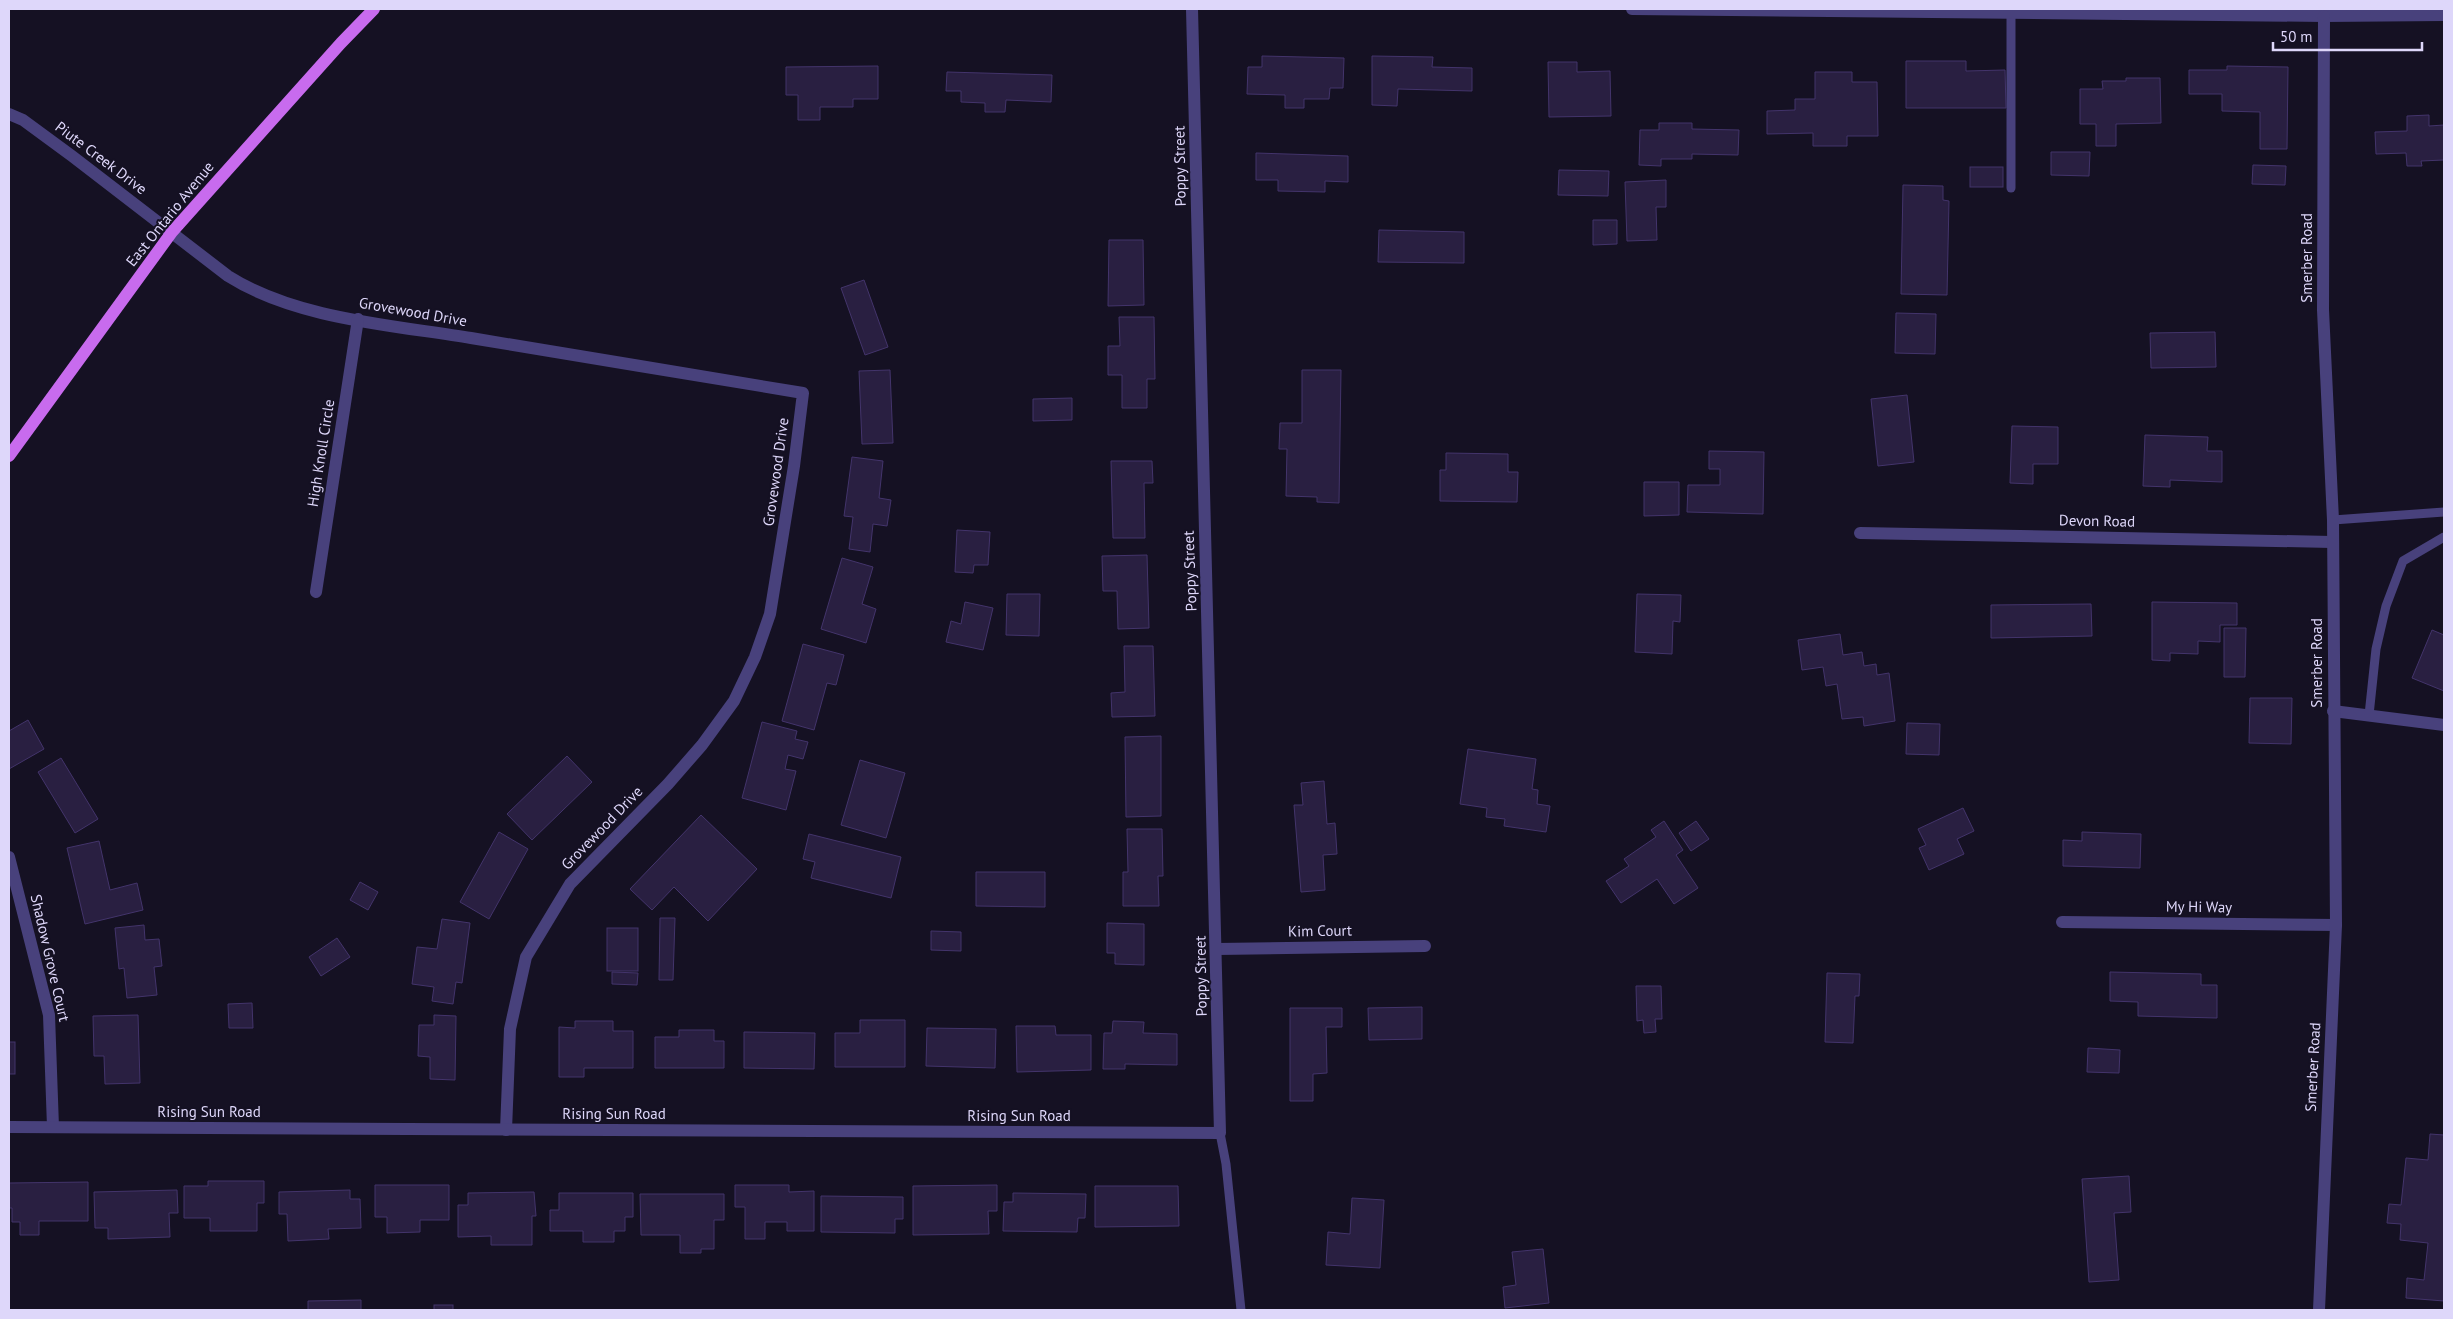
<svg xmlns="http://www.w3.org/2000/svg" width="2453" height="1319" viewBox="0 0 2453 1319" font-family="'PT Sans',sans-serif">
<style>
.building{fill:#291f41;stroke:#43346b}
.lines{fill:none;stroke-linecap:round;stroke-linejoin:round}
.lane{stroke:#48417c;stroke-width:9}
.street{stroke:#48417c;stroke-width:12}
.primary{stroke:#c86bee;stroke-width:12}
.labels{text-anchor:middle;stroke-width:4;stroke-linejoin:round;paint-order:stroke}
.street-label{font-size:15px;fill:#ded7fa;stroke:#151123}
</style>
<rect width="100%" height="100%" fill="#151123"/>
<g class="building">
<polygon points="1262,56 1344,58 1343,88 1330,88 1329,99 1304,99 1304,108 1285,108 1285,95 1247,94 1248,67 1262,67"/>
<polygon points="1372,56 1433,57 1432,67 1472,68 1472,91 1398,89 1397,106 1372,105"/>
<polygon points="1906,61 1966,61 1966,71 2005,70 2006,108 1906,108"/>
<polygon points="1548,62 1577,62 1577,72 1610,71 1611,116 1549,117"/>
<polygon points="878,66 878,99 853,99 853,107 820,107 820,120 798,120 798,95 786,95 786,67"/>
<polygon points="2227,66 2288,67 2287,149 2260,149 2260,112 2222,111 2222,94 2189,94 2189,70 2227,70"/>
<polygon points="947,72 1052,75 1051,102 1006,100 1005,112 985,112 985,103 961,102 961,91 946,91"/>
<polygon points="1815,72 1852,72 1852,82 1877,82 1878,136 1847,136 1847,146 1813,146 1813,133 1767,134 1767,111 1795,110 1795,99 1815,99"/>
<polygon points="2126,78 2160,78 2161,123 2116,124 2116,146 2096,146 2096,124 2080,124 2080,89 2103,89 2102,81 2126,81"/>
<polygon points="2429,115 2429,126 2444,125 2444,160 2421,161 2422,166 2407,166 2406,153 2376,154 2375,132 2407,131 2407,116"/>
<polygon points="1659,123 1692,123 1692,129 1739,130 1738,155 1692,154 1692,159 1661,159 1661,166 1639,165 1640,130 1659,130"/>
<polygon points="2051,152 2090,152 2089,176 2051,175"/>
<polygon points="1256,153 1348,156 1348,182 1325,181 1325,192 1278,191 1278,180 1256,180"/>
<polygon points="2253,165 2286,166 2285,185 2252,184"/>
<rect x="1970" y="167" width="33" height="20"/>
<polygon points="1559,170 1609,171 1608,196 1558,195"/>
<polygon points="1666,180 1666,207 1656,207 1657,240 1627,241 1625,182"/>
<polygon points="1903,185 1943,186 1943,200 1949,201 1947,295 1901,294"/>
<polygon points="1593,220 1617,220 1617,244 1593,245"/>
<polygon points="1379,230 1464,232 1464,263 1378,262"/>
<polygon points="1109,240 1143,240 1144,305 1108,306"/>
<polygon points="864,280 888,347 865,355 841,288"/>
<polygon points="1896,313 1936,314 1935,354 1895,353"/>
<polygon points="1119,317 1154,317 1155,379 1147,379 1147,408 1122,408 1122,375 1108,375 1108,346 1120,346"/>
<polygon points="2215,332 2216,367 2151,368 2150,333"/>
<polygon points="890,370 893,443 862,444 859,371"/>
<polygon points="1302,370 1341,370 1339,503 1317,502 1317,497 1286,496 1287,449 1279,449 1280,423 1302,423"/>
<polygon points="1907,395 1914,462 1878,466 1871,399"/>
<polygon points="1072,398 1072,420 1033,421 1033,399"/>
<polygon points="2012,426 2058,427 2058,464 2033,464 2033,484 2010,483"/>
<polygon points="2145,435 2208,437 2207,451 2222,451 2222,482 2170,480 2170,487 2143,486"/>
<polygon points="1709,451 1764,452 1763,514 1687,512 1688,485 1720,485 1720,469 1709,469"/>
<polygon points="1446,453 1508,454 1508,472 1518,472 1517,502 1440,501 1440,470 1446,470"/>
<polygon points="852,457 883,461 879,498 891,500 887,526 873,524 870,552 849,549 853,517 844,516"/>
<polygon points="1111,461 1152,461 1153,483 1144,483 1145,538 1113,538"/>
<polygon points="1644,482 1679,482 1679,515 1644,516"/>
<polygon points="957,530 990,532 988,565 974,565 973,573 955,572"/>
<polygon points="1147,555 1149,628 1118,629 1117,591 1103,591 1102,556"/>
<polygon points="842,558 873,567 862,604 876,609 866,643 821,629"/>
<polygon points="1007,594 1040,594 1039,636 1006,635"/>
<polygon points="1637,594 1681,595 1680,622 1673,621 1672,654 1635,652"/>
<polygon points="965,602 993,608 983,650 946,642 951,621 961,624"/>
<polygon points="2152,602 2237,603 2237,625 2220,625 2220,642 2198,641 2198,654 2170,653 2170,661 2152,660"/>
<polygon points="2091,604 2092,636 1991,638 1991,605"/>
<polygon points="2224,628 2246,628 2245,677 2224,677"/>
<polygon points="2432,630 2444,635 2444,691 2412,678"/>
<polygon points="1840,634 1843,655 1862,652 1864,666 1876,664 1877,675 1889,673 1895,721 1864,726 1863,717 1842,719 1837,684 1826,686 1823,667 1802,670 1798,640"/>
<polygon points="803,644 844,655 836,685 827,683 814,730 782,721"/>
<polygon points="1124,646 1153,646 1155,716 1112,717 1111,693 1125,692"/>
<polygon points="2250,698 2292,698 2291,744 2249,743"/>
<polygon points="28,720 44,749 9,769 9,731"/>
<polygon points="762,722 797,731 795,739 808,742 803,759 788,755 785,769 796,771 786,810 742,798"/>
<polygon points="1907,723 1940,724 1939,755 1906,754"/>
<polygon points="1161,736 1161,816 1126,817 1125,737"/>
<polygon points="1468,749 1536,759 1532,789 1538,790 1537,804 1550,806 1546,832 1504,826 1505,819 1486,817 1487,808 1460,804"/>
<polygon points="567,756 592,782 532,840 507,814"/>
<polygon points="61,758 98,819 75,833 38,772"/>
<polygon points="860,760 905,773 886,838 841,825"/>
<polygon points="1324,781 1327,824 1335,823 1337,854 1323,855 1325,890 1301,892 1294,805 1303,805 1301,783"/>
<polygon points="1963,808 1974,831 1957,839 1964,854 1929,870 1919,848 1926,845 1918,829"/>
<polygon points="701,815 757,869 708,921 674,887 652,910 630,889"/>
<polygon points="1664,821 1683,850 1676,855 1698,888 1674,904 1657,879 1621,903 1606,881 1629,866 1624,859 1656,837 1651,830"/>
<polygon points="1696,821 1709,839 1691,851 1679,833"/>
<polygon points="1127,829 1162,829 1163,876 1158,876 1159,906 1123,906 1123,872 1128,872"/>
<polygon points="499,832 528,849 489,919 460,902"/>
<polygon points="2082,832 2141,834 2140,868 2063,866 2063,840 2082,841"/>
<polygon points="809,834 901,857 891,898 811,878 815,862 803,859"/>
<polygon points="99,841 110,890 137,883 143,910 85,924 67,848"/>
<polygon points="976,872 1045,872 1045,907 976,906"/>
<polygon points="360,882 378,892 368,910 350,900"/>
<polygon points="660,918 675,918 673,980 659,980"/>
<polygon points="442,919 470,923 462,983 456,982 453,1004 432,1001 434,987 412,984 417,947 437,949"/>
<polygon points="1107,923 1144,924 1144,965 1115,964 1115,953 1107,953"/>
<polygon points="144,925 145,940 159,939 162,966 154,967 157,995 127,998 124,968 119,969 115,928"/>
<rect x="607" y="928" width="31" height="43"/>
<polygon points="931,931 961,932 961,951 931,950"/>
<polygon points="337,938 350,957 321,976 309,957"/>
<polygon points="612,972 638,973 637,985 612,984"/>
<polygon points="2110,972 2201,974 2201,985 2217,985 2217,1018 2138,1016 2138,1002 2110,1001"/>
<polygon points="1827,973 1860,974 1859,996 1855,996 1853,1043 1825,1042"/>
<polygon points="1636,986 1661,986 1662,1019 1655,1019 1656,1032 1644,1033 1643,1020 1637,1021"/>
<polygon points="252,1003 253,1028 229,1028 228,1004"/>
<polygon points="1422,1007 1422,1039 1369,1040 1368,1008"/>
<polygon points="1290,1008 1342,1008 1342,1027 1326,1027 1327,1073 1313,1074 1313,1101 1290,1101"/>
<polygon points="138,1015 140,1083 105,1084 104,1056 94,1056 93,1016"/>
<polygon points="434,1015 456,1016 455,1080 430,1079 430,1057 418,1056 419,1025 434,1025"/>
<polygon points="860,1020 905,1020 905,1067 835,1067 835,1033 860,1033"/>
<polygon points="575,1021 613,1021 613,1031 633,1031 633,1068 584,1068 584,1077 559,1077 559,1027 575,1028"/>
<polygon points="1113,1021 1144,1022 1143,1033 1177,1034 1177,1065 1125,1064 1125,1069 1103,1069 1104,1033 1112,1033"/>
<polygon points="1016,1026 1055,1026 1056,1035 1091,1035 1091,1070 1017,1072"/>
<polygon points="927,1028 996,1029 995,1068 926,1066"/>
<polygon points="679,1030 714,1030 714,1041 724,1041 724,1068 655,1068 655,1037 679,1037"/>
<polygon points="744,1032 815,1033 814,1069 744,1068"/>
<rect x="9" y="1042" width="6" height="32"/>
<polygon points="2088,1048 2120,1050 2119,1073 2087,1072"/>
<polygon points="2430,1134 2444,1135 2444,1301 2406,1298 2407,1278 2424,1280 2428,1243 2400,1240 2401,1224 2387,1223 2389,1204 2401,1205 2406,1158 2428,1160"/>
<polygon points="2129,1176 2131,1212 2114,1213 2119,1280 2089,1282 2082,1179"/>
<polygon points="208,1181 264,1181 264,1203 257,1203 257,1231 210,1231 210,1218 184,1218 184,1186 208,1186"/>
<polygon points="88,1182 88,1221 39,1221 39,1235 20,1235 20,1222 12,1222 12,1208 9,1208 9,1183"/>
<polygon points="375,1185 449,1185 449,1220 420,1220 420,1232 387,1233 387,1217 375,1217"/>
<polygon points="735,1185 789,1185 789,1192 814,1191 814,1231 787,1231 787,1222 765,1222 765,1239 745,1239 745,1207 735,1207"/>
<polygon points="997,1185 997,1211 988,1211 989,1234 913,1235 913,1186"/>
<polygon points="1095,1186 1178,1186 1179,1226 1095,1227"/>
<polygon points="177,1190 178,1213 169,1213 170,1237 108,1239 108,1228 95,1228 94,1192"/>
<polygon points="350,1190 350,1199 360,1199 361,1228 328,1229 329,1239 288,1241 287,1214 279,1214 279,1192"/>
<polygon points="534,1192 536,1216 532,1216 532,1245 491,1245 491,1236 458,1237 458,1205 468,1205 468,1193"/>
<polygon points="559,1193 633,1193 633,1217 625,1217 625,1231 614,1231 614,1242 583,1242 583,1231 550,1231 550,1210 559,1210"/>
<polygon points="1013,1193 1086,1194 1085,1218 1078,1218 1077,1232 1003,1231 1004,1202 1013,1202"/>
<polygon points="640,1194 724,1194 724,1220 714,1220 714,1249 701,1249 701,1253 680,1253 680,1235 641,1235"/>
<polygon points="821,1196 903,1197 903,1219 895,1219 895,1233 821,1232"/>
<polygon points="1352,1198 1384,1200 1380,1268 1326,1265 1328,1232 1350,1234"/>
<polygon points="1543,1249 1549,1303 1505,1308 1503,1287 1516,1285 1512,1252"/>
<polygon points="361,1300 361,1310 308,1310 308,1301"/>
<rect x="434" y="1305" width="19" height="5"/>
</g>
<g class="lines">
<g class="lane">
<polyline points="2011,13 2011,188"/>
<polyline points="2333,520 2444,512"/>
<polyline points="2369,715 2376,649 2386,606 2403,561 2444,537"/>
<polyline points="1220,1133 1226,1164 1241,1310"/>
</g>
<g class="street">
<polyline points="1632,9 2324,16 2444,15"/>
<path d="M 9,114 L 23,120 L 72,156 L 228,276 C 296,319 392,325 471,338 C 582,356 692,375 803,393 L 794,466 L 770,614 L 755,657 L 734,701 L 702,745 L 668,784 L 570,884 L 526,957 L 510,1029 L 506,1130"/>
<polyline points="1860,533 2332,542"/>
<polyline points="316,592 358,319"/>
<polyline points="2333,711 2444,725"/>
<polyline points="9,857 49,1015 53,1127"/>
<polyline points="2062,922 2336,925"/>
<polyline points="1217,949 1425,946"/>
<polyline points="9,1127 1220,1133 1192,9"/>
<polyline points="2319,1310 2336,925 2333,520 2323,310 2324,16"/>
</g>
<polyline class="primary" points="9,456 172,232 341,43 374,9"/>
</g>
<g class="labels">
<g class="street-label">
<text transform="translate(101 158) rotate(37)" y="5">Piute Creek Drive</text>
<text transform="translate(1180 166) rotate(-91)" y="5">Poppy Street</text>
<text transform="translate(170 214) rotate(-51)" y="5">East Ontario Avenue</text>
<text transform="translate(2307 258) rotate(-90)" y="5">Smerber Road</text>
<text transform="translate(413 312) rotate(10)" y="5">Grovewood Drive</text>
<text transform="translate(321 453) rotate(-81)" y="5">High Knoll Circle</text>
<text transform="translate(776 472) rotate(-82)" y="5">Grovewood Drive</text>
<text transform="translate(2097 521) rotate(1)" y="5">Devon Road</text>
<text transform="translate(1190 571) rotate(-92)" y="5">Poppy Street</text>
<text transform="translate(2317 663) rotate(-90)" y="5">Smerber Road</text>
<text transform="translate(602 828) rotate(-46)" y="5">Grovewood Drive</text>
<text transform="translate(2199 907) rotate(1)" y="5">My Hi Way</text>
<text transform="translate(1320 931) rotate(-1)" y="5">Kim Court</text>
<text transform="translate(50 958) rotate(77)" y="5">Shadow Grove Court</text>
<text transform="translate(1201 976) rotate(-91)" y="5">Poppy Street</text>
<text transform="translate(2313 1067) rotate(-87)" y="5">Smerber Road</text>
<text x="209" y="1117">Rising Sun Road</text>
<text x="614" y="1119">Rising Sun Road</text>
<text x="1019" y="1121">Rising Sun Road</text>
</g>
</g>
<rect width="2453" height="1319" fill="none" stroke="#ded7fa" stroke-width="20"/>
<path d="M2273 42v8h149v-8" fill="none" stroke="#ded7fa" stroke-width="2.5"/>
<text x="2280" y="42" font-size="15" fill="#ded7fa" stroke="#151123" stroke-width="4" paint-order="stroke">50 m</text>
</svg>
